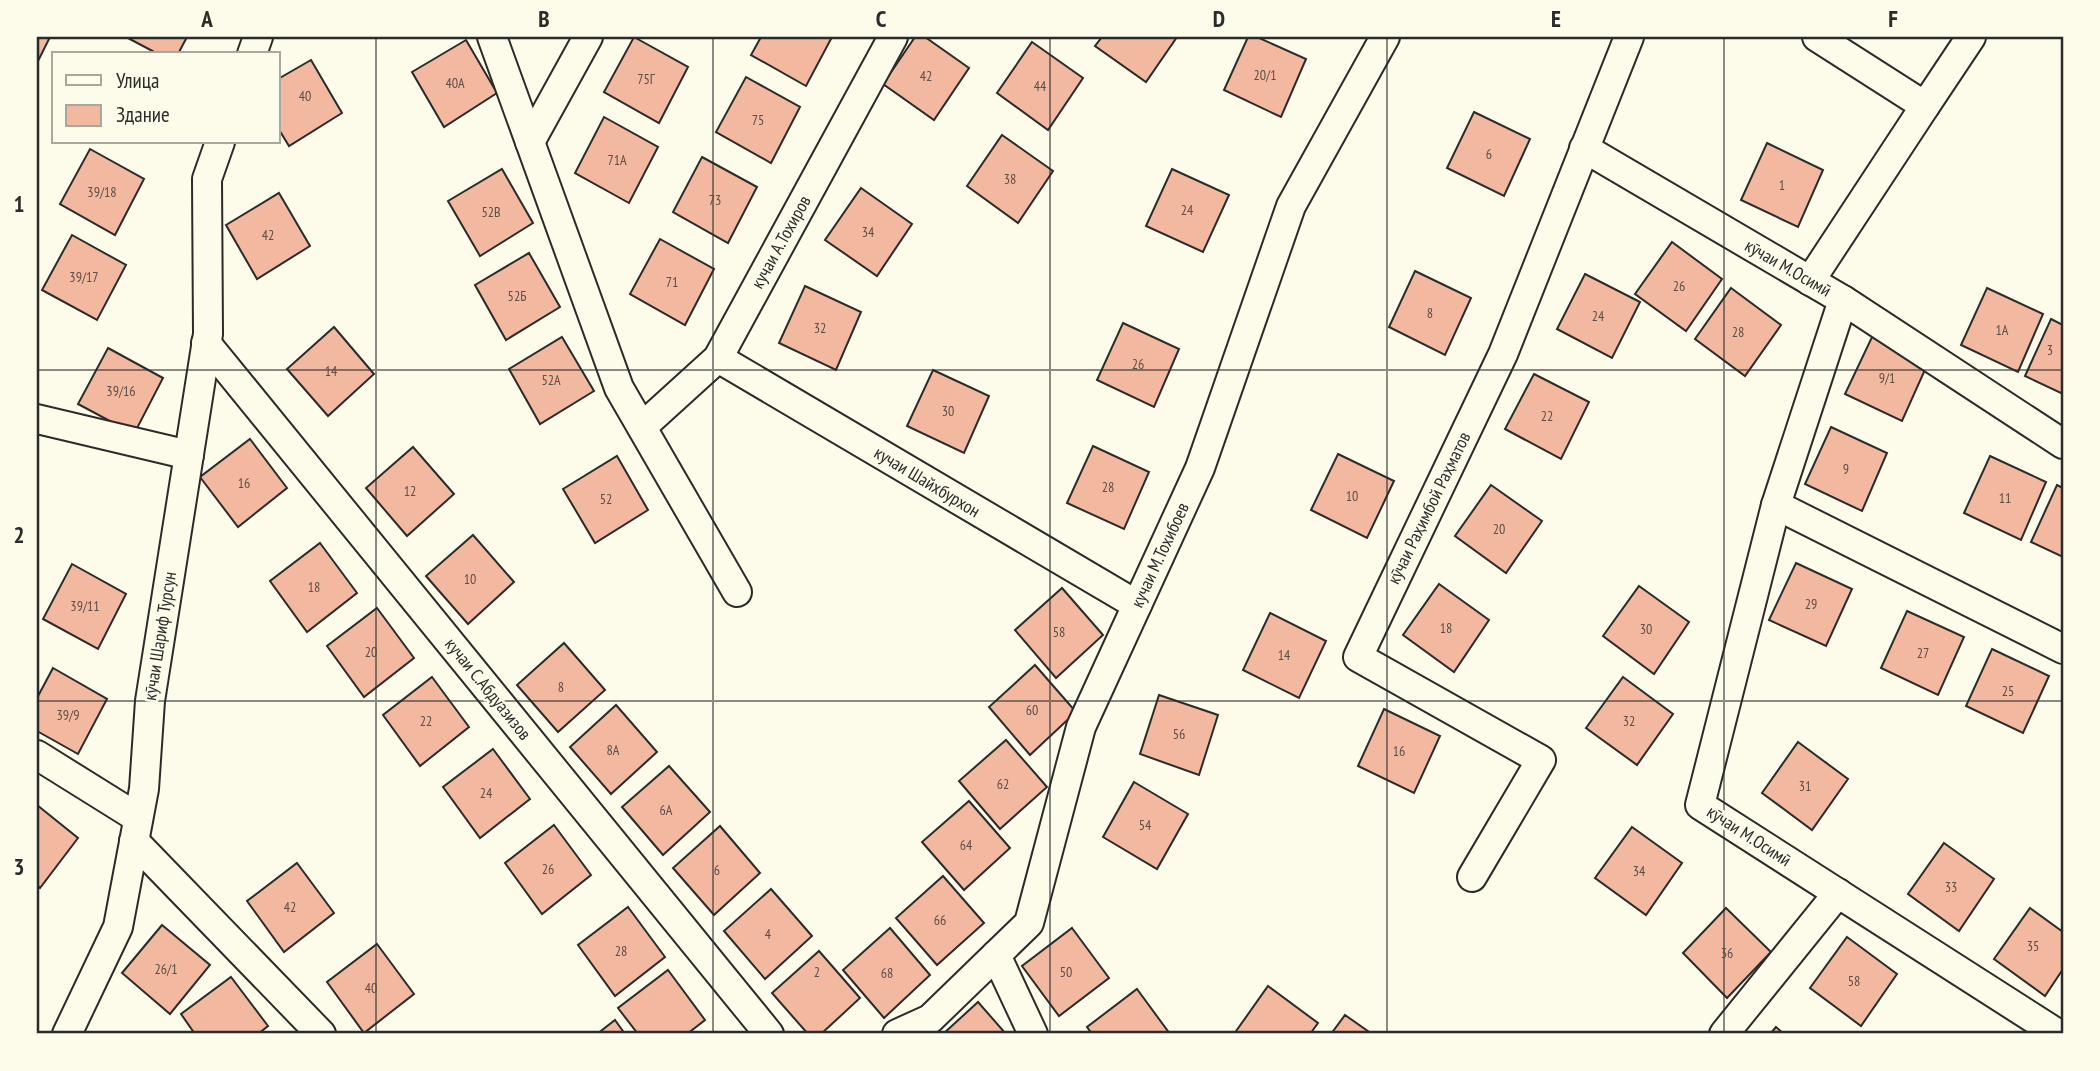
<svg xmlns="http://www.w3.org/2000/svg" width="2100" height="1071" viewBox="0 0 2100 1071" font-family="'PT Sans Narrow',sans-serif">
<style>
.building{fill:#f2b8a0;stroke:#2b2b2b;stroke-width:2}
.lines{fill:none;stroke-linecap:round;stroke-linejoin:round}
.minor-casing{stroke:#2b2b2b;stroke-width:32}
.minor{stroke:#fdfbea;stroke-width:28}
.grid{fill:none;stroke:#2b2b2b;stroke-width:2;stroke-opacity:0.55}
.labels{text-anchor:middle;stroke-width:5;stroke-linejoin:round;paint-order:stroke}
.number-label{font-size:14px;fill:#5d4e48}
.street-label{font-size:18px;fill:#2b2b2b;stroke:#fdfbea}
.neatline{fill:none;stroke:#2b2b2b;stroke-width:2.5}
.grid-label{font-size:23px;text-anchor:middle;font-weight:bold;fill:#2b2b2b}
</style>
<rect width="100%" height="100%" fill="#fdfbea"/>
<g class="building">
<polygon points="37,37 50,37 37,63"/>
<polygon points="126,37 187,37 178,54 158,54"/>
<polygon points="634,37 688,67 659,123 604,92"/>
<polygon points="761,37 832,37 806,86 751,55"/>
<polygon points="915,37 925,37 969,68 934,120 883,84"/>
<polygon points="1102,37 1177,37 1146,82 1095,46"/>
<polygon points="1248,37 1257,37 1306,59 1281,117 1224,90"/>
<polygon points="466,40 497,93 444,127 412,72"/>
<polygon points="1032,42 1083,78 1048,130 997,93"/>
<polygon points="311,60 342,113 289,146 278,128 278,79"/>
<polygon points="746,77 800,107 771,163 716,132"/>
<polygon points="1474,112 1530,139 1504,196 1447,168"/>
<polygon points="604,117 658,147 629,203 575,173"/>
<polygon points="1002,135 1053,171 1018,223 967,186"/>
<polygon points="1767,143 1823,170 1798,227 1741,200"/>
<polygon points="90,149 144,179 115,235 60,204"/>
<polygon points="702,157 757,187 728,243 673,212"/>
<polygon points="502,169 533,223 480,256 448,201"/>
<polygon points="1172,169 1229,195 1203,252 1146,226"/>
<polygon points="861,188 912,224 877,276 825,240"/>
<polygon points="279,193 310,246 257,279 226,225"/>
<polygon points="72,235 126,265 97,320 42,290"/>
<polygon points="660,239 714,269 685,325 630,294"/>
<polygon points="1672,242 1722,279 1686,331 1635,294"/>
<polygon points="529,253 560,307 506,340 475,285"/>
<polygon points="1415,271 1471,298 1445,355 1389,327"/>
<polygon points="1585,274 1640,302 1612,358 1557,329"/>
<polygon points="805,286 861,312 836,370 779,343"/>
<polygon points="1731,288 1781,325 1745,376 1695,339"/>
<polygon points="1987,288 2043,314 2018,372 1961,345"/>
<polygon points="2051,319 2063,325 2063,394 2025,376"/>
<polygon points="1123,323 1179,349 1154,407 1097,380"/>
<polygon points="334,327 374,374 328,416 287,369"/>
<polygon points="562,337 594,391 540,424 509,369"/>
<polygon points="1872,337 1928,363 1902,421 1845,394"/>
<polygon points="108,348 163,378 134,434 78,404"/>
<polygon points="933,370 989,396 964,453 907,426"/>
<polygon points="1534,374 1589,402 1561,459 1505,429"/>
<polygon points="1831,427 1887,453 1862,511 1805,484"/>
<polygon points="250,439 287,488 238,527 200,477"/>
<polygon points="1093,446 1149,472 1124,529 1067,503"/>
<polygon points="413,447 454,494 407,536 366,488"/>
<polygon points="1338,454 1394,481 1367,538 1311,510"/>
<polygon points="617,456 648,510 595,543 563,489"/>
<polygon points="1990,456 2046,482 2021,540 1964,513"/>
<polygon points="1491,485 1542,521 1506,573 1455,536"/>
<polygon points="2057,485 2063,488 2063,557 2031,542"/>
<polygon points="473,535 514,582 468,624 426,576"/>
<polygon points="320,543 357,593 307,632 270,581"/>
<polygon points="1796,563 1852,589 1826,646 1769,620"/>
<polygon points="72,564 126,594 98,649 43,619"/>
<polygon points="1439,584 1489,620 1454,672 1403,635"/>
<polygon points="1639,586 1689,622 1654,674 1603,636"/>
<polygon points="1062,588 1103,635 1056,678 1015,630"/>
<polygon points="377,608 414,658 364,697 327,646"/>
<polygon points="1907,611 1964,637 1938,695 1881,668"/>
<polygon points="1270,613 1326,641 1299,698 1243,670"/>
<polygon points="564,643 605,690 558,732 517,685"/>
<polygon points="1992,649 2049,676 2023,733 1966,706"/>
<polygon points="1035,665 1076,712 1030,755 989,707"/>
<polygon points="53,668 107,699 78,754 37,731 37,698"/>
<polygon points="432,677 469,727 420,766 383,715"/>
<polygon points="1623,677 1673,714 1637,765 1586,728"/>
<polygon points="1159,695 1218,715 1199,775 1140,754"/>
<polygon points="616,705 657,752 611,794 570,747"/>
<polygon points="1384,709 1440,736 1414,793 1358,766"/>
<polygon points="1006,740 1047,787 1000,829 959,781"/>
<polygon points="1798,742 1848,779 1812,830 1762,793"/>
<polygon points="493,749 530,799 480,838 443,787"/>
<polygon points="669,766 710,812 663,855 622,807"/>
<polygon points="1134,782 1188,814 1157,869 1103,837"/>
<polygon points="969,801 1010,848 964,890 922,842"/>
<polygon points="37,805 78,838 40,888 37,885"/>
<polygon points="554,825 591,875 542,914 505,863"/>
<polygon points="720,826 760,873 714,915 673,868"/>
<polygon points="1632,827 1682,863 1646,915 1595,878"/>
<polygon points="1944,843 1994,879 1959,931 1908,894"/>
<polygon points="297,863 334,913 284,952 247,901"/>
<polygon points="943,876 984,923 937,965 896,918"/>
<polygon points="771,889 812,936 765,979 724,931"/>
<polygon points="628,907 665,957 615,996 578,945"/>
<polygon points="1726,908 1771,952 1727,998 1683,953"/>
<polygon points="2030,908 2063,932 2063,969 2045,996 1994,959"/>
<polygon points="162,925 210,965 170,1014 122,973"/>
<polygon points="890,928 930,975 884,1018 843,970"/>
<polygon points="1072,928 1109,978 1059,1016 1022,966"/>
<polygon points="1847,937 1897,974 1861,1026 1810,988"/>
<polygon points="377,944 414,994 364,1033 327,982"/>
<polygon points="819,951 860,998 821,1034 808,1034 772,993"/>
<polygon points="668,970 705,1020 687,1034 638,1034 618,1008"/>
<polygon points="231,977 268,1026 258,1034 195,1034 181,1014"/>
<polygon points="1268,986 1318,1023 1310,1034 1234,1034"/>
<polygon points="1137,989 1170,1034 1092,1034 1087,1027"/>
<polygon points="978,1002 1006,1034 943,1034"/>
<polygon points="1345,1015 1372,1034 1331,1034"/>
<polygon points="615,1020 625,1034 597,1034"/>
<polygon points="1776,1027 1784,1034 1770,1034"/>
</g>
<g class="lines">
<defs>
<g id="minor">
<polyline points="492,37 619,388 737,592"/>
<polyline points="252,54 258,37"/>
<polyline points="1925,106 1971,37"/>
<polyline points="530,142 588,37"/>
<polyline points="1584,148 1843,300 1776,505 2063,649"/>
<polyline points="1810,281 1925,106 1817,37"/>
<polyline points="1843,300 2063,444"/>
<polyline points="206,343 769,1034"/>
<polyline points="718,358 1137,605"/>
<polyline points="37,419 189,455"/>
<polyline points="642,427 718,358 893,37"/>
<polyline points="1776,505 1700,805 2058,1034"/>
<polyline points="37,755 138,818"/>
<polyline points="134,841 321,1034"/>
<polyline points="1472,877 1541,760 1358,657 1503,354 1629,37"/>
<polyline points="996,955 1033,1034"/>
<polyline points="67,1034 118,927 144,789 150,701 208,334 207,179 220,142"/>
<polyline points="897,1034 930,1019 1029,923 1081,727 1200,468 1291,206 1385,37"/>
<polyline points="1724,1034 1838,893"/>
</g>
</defs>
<use href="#minor" class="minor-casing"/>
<use href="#minor" class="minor"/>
</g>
<path class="grid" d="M 376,37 L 376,1034M 713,37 L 713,1034M 1050,37 L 1050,1034M 1387,37 L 1387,1034M 1724,37 L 1724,1034M 37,370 L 2063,370M 37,701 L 2063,701"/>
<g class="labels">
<g class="number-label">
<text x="1265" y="80">20/1</text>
<text x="926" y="81">42</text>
<text x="646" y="84">75Г</text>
<text x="455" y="88">40А</text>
<text x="1040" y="91">44</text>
<text x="305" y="101">40</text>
<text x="758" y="125">75</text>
<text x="1489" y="159">6</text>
<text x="617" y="165">71А</text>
<text x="1010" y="184">38</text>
<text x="1782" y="190">1</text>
<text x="102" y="197">39/18</text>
<text x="715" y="205">73</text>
<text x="1187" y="215">24</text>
<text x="491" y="217">52В</text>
<text x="868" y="237">34</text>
<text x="268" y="240">42</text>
<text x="84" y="282">39/17</text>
<text x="672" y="287">71</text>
<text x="1679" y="291">26</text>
<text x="517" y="301">52Б</text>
<text x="1430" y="318">8</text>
<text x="1598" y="321">24</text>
<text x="820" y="333">32</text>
<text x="2002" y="335">1А</text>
<text x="1738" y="337">28</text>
<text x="2050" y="355">3</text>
<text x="1138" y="369">26</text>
<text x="331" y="376">14</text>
<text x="1887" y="383">9/1</text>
<text x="551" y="385">52А</text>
<text x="121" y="396">39/16</text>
<text x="948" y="416">30</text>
<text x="1547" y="421">22</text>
<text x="1846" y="474">9</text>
<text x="244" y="488">16</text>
<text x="1108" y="492">28</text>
<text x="410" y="496">12</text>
<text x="1352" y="501">10</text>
<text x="2005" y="503">11</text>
<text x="606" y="504">52</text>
<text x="1499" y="534">20</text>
<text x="470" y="584">10</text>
<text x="314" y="592">18</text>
<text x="1811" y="609">29</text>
<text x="85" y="611">39/11</text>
<text x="1446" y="633">18</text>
<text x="1646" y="634">30</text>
<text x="1059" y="637">58</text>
<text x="371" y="657">20</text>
<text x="1923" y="658">27</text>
<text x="1284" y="660">14</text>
<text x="561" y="692">8</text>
<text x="2008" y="696">25</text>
<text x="1032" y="715">60</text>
<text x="68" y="720">39/9</text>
<text x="426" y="726">22</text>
<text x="1629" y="726">32</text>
<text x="1179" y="739">56</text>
<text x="613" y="755">8А</text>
<text x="1399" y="756">16</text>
<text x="1003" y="789">62</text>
<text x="1805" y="791">31</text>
<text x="486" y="798">24</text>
<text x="666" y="815">6А</text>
<text x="1145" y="830">54</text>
<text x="966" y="850">64</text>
<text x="548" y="874">26</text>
<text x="717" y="875">6</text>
<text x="1639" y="876">34</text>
<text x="1951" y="892">33</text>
<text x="290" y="912">42</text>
<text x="940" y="925">66</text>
<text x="768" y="939">4</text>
<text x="2033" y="951">35</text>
<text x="621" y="956">28</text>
<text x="1727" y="958">36</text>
<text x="166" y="974">26/1</text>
<text x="817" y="977">2</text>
<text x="1066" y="977">50</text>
<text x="887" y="978">68</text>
<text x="1854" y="986">58</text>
<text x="371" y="993">40</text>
</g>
<g class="street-label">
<text transform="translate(781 242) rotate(-61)" y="6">кучаи А.Тохиров</text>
<text transform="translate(1788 268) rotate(30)" y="6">кӯчаи М.Осимӣ</text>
<text transform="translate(927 482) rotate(31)" y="6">кучаи Шайхбурхон</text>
<text transform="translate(1429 508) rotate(-64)" y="6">кӯчаи Раҳимбой Раҳматов</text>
<text transform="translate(1160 555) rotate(-65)" y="6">кучаи М.Тохибоев</text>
<text transform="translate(160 636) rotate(-81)" y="6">кӯчаи Шариф Турсун</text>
<text transform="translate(488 689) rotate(51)" y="6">кучаи С.Абдуазизов</text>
<text transform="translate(1749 836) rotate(33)" y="6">кӯчаи М.Осимӣ</text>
</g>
</g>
<rect width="2100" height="1071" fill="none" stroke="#fdfbea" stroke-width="77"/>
<rect x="52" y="52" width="228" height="91" fill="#fdfbea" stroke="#a9a89e" stroke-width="2"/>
<rect x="66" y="75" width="35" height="10" fill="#fdfbea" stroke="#a9a89e" stroke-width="2"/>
<text x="116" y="88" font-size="21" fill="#2b2b2b">Улица</text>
<rect x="66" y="105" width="35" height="21" fill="#f2b8a0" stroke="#a9a89e" stroke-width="2"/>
<text x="116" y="122" font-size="21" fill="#2b2b2b">Здание</text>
<rect x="38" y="38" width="2024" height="994" class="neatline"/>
<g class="grid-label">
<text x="207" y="27">A</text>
<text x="544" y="27">B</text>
<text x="881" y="27">C</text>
<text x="1219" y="27">D</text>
<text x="1556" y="27">E</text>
<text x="1893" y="27">F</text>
<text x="19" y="212">1</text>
<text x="19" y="543">2</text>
<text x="19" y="875">3</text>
</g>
</svg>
